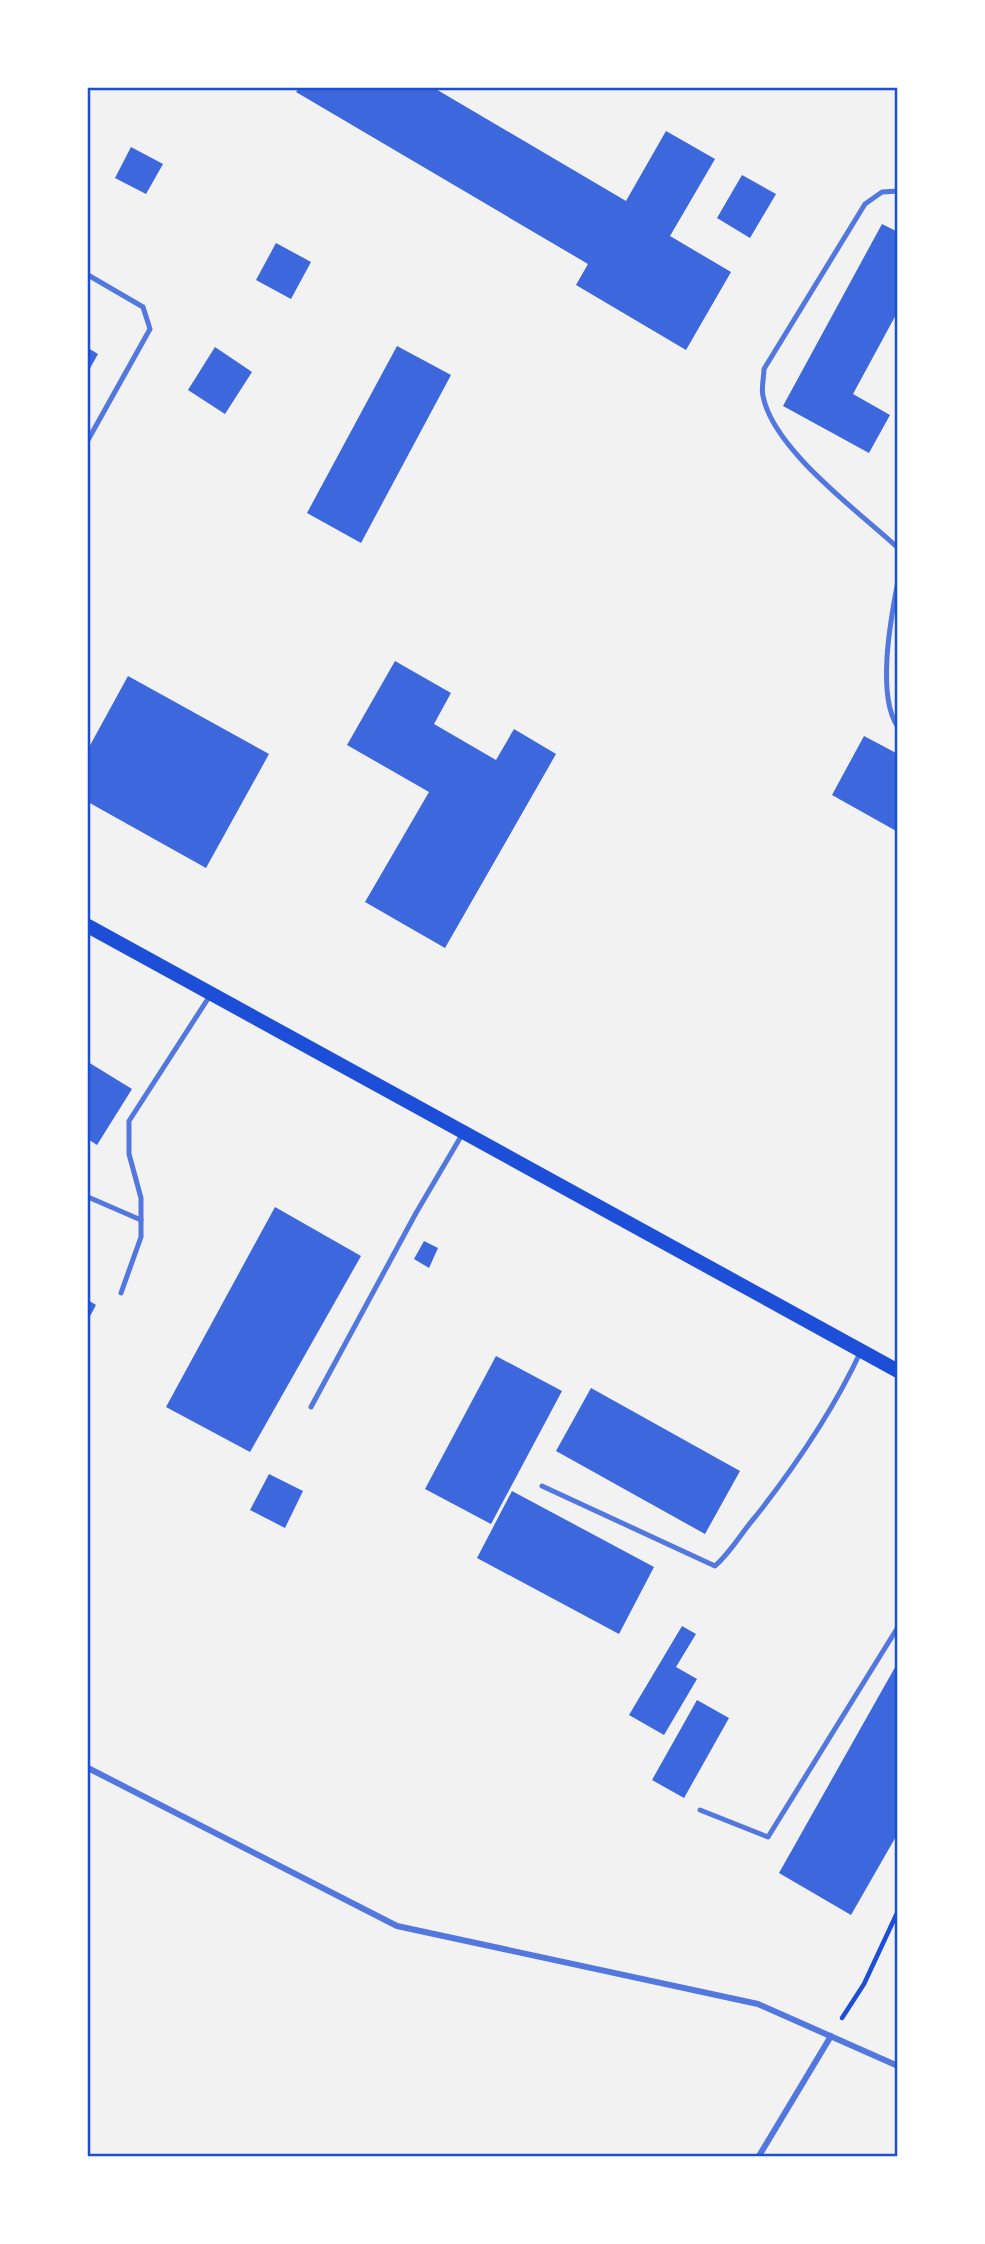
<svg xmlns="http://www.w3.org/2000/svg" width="985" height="2244" viewBox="0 0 985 2244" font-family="Raleway,sans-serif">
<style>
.building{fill:#3d67dc}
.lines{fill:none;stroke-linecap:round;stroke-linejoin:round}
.path{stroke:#1d4ed8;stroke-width:4.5}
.service{stroke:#5277de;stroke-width:5}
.pedestrian{stroke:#5277de;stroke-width:6}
.secondary{stroke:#1d4ed8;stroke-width:14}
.neatline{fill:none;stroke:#1d4ed8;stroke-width:2.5}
</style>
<rect width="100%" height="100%" fill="#f2f2f2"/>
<g class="building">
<polygon points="299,88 434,88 626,201 666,131 715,159 670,236 731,272 686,350 576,285 588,264 296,92"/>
<polygon points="131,147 163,164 146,194 115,178"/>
<polygon points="742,175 776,194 750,238 717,218"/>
<polygon points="882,224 898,232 898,311 853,394 890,415 869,453 783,406"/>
<polygon points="276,243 311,262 291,299 256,280"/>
<polygon points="397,346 451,375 361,543 307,513"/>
<polygon points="215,347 252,372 225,414 188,390"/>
<polygon points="88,348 98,354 88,372"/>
<polygon points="395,661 451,693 434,724 496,760 514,729 556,754 445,948 365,902 429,792 347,745"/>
<polygon points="128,676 269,754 206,868 88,802 88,749"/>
<polygon points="864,736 898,754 898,832 832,795"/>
<polygon points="88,1062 132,1089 97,1145 88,1139"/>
<polygon points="275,1207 361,1256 250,1452 166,1407"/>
<polygon points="424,1241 438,1248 429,1268 414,1259"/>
<polygon points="88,1300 96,1305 88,1320"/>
<polygon points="496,1356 562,1391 491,1524 425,1489"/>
<polygon points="591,1388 740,1471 705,1534 556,1451"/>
<polygon points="269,1474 303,1491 285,1528 250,1510"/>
<polygon points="512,1491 654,1567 619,1634 477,1558"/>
<polygon points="682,1626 696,1634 676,1667 697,1679 664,1735 629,1715"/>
<polygon points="898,1662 898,1833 851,1915 779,1873"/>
<polygon points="697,1700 729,1718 684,1798 652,1780"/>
</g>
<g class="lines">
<polyline class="path" points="842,2018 864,1984 898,1911"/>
<g class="service">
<path d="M 898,191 L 882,192 L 865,204 L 764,369 C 764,377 761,388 763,396 C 773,449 858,511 898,548"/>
<polyline points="88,275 143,307 150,329 88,440"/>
<path d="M 898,581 C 891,617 876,696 898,727"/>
<polyline points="88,1197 141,1220"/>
<polyline points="121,1293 141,1237 141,1198 129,1154 129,1121 211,994"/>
<polyline points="311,1407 416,1213 463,1133"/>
<path d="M 542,1486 L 715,1566 C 732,1551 741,1533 756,1516 C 797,1464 833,1411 861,1351"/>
<polyline points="700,1810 768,1837 898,1627"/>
</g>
<g class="pedestrian">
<polyline points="88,1768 397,1926 758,2004 898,2066"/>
<polyline points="759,2156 831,2036"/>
</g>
<polyline class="secondary" points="88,926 898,1371"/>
</g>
<rect width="985" height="2244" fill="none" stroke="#ffffff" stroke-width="178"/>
<rect x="89" y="89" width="807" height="2066" class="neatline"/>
</svg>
